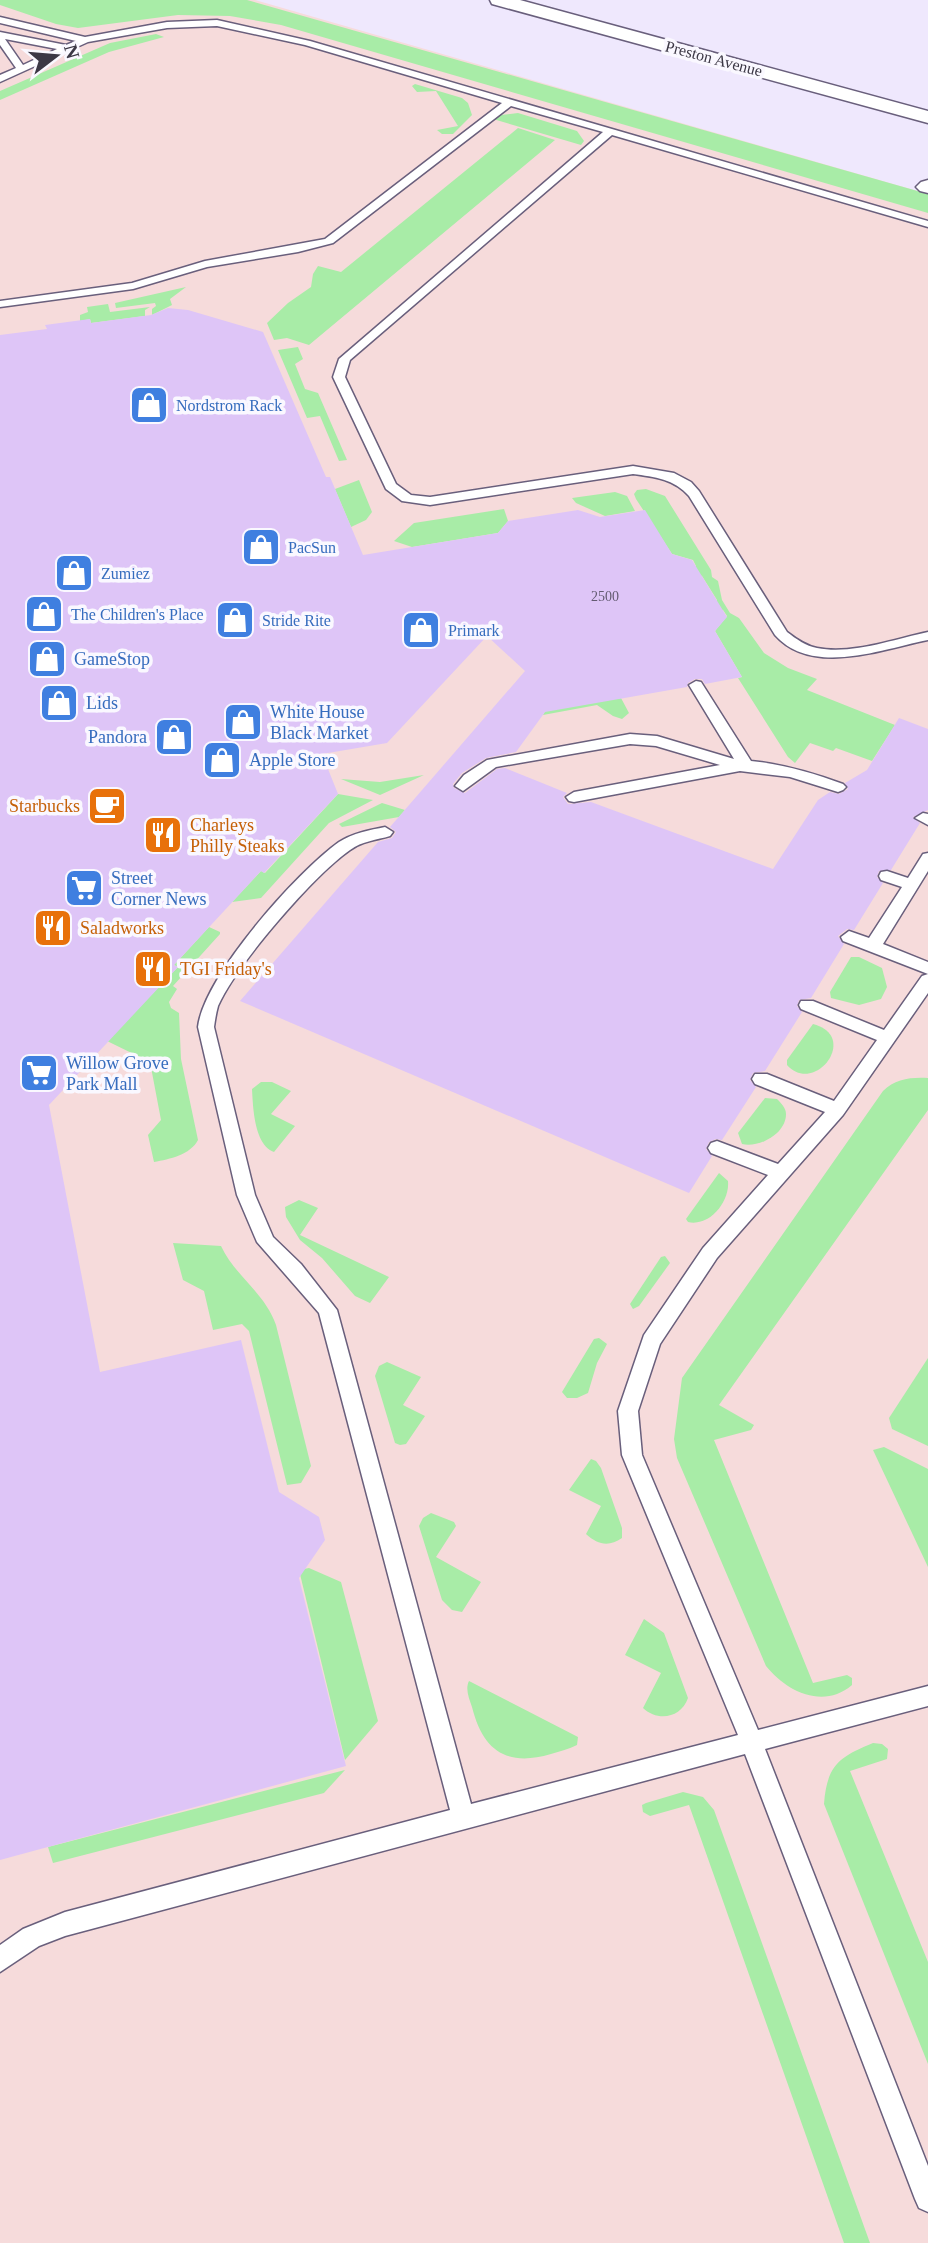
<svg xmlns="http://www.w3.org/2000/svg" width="928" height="2243" viewBox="0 0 928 2243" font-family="Georgia,serif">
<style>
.commercial{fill:#f6dbdb}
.green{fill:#a8eca7}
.building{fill:#dec5f7}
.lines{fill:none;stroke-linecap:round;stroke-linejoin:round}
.lane-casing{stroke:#695f7c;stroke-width:3}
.street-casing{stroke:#695f7c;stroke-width:3}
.lane{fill:#fff;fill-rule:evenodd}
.street{fill:#fff;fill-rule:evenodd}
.labels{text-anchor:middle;stroke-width:7;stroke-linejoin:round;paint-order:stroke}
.number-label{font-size:14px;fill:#645b72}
.far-street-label{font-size:16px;fill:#3c3845;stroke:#faf8ff}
.far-shop-label{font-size:16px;fill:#366cbe;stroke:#faf8ff;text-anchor:start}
.shop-label{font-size:18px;fill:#366cbe;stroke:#faf8ff;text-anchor:start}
.food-label{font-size:18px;fill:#c56008;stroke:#faf8ff;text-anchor:start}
</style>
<rect width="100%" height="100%" fill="#efe8fd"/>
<polygon class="commercial" points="0,0 255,0 928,194 928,2243 0,2243"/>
<g class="green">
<polygon points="0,0 247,0 928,194 928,213 281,25 230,16 178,15 78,28 56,24 0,5"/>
<polygon points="156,34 164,37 109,52 0,100 0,91 110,43"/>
<polygon points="415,84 462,98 468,103 472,115 453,134 442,134 437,130 458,126 436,91 417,92 412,86"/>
<polygon points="518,113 577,131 584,141 581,145 493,119 501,115"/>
<polygon points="518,128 555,140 309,345 287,338 274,340 267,323 288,303 311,287 313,274 318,266 341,272"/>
<polygon points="186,287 170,299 172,305 152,315 152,309 156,306 155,303 116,308 115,303"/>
<polygon points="108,304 110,312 150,307 145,310 145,316 91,323 90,319 80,321 80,315 88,312 87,307"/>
<polygon points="298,347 303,359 295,364 305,389 318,393 347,460 339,461 320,416 307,418 278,350"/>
<polygon points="359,480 372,512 366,520 351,527 335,489"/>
<polygon points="646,489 665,496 711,570 712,577 718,581 722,600 730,613 739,618 764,653 788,668 817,679 807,690 895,725 872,761 836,748 833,751 810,743 795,763 788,757 738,678 742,677 715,631 727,616 723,610 712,607 717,600 702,576 691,571 696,566 693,560 672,554 636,499 634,494 637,490"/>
<polygon points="615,492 627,496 635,511 605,516 576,503 572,498"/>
<polygon points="504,509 508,521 498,533 412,547 394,541 414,523"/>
<polygon points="621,698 629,713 622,719 613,716 597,705 543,715 545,711"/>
<polygon points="424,775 380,795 341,779 380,782"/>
<polygon points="338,794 373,800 329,823 261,898 232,902 261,871 265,873"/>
<polygon points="382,803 405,810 399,817 342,827 339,824"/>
<path d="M 209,927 L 220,932 L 220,934 L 173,986 L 177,989 L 169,1002 L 171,1008 L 179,1013 L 181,1059 L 198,1140 C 190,1155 170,1159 154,1162 L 148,1135 L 161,1120 L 150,1062 L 107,1041 L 178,967 L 174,965 Z"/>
<polygon points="851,957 859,957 882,968 887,987 881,999 859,1005 831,998 830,992"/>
<path d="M 813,1024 C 860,1036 815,1096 787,1065 L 787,1060 Z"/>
<path d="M 928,1078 L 928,1110 L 719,1405 L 754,1425 L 751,1430 L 714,1440 L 813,1683 L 847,1675 L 852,1678 L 852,1685 C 823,1710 786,1691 766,1666 L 677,1458 L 674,1439 L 682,1378 L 883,1091 C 895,1079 911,1077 928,1078 Z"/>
<path d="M 261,1082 L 272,1082 L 291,1091 L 271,1114 L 295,1126 L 274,1152 C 254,1145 253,1107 252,1089 Z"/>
<path d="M 765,1098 L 777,1099 C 781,1103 786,1108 786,1114 C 786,1134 759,1148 742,1144 L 738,1133 Z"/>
<path d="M 719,1173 L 728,1181 C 730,1201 710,1227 688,1222 L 686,1219 Z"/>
<polygon points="299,1200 318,1208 300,1235 389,1277 370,1303 355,1296 322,1258 300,1240 286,1217 285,1207"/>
<path d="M 173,1243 L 221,1246 C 235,1276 265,1293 276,1325 L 311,1466 L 301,1483 L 287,1485 L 249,1331 L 242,1324 L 213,1330 L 204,1291 L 183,1280 Z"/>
<polygon points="665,1256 670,1263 639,1306 633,1309 630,1304 661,1257"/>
<polygon points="599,1338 607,1344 597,1363 588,1393 577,1398 567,1398 562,1392 594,1339"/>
<polygon points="928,1358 928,1446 892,1429 889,1418"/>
<polygon points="387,1362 421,1377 403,1405 425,1416 406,1444 400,1445 395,1443 375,1376 379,1366"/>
<polygon points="884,1447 928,1469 928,1567 873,1450"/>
<path d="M 591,1459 L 596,1461 L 601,1468 L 622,1528 L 622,1538 C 609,1547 598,1545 586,1534 L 601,1506 L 569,1490 Z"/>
<polygon points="431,1513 454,1522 456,1526 436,1557 481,1582 462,1612 452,1610 442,1600 419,1526 423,1518"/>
<polygon points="309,1568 341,1582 378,1721 345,1760 299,1570"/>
<path d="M 644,1619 L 664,1633 L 688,1698 C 681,1718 658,1722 643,1708 L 661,1673 L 625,1655 Z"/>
<path d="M 469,1681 L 578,1737 L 577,1745 C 569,1749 560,1751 551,1754 C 507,1767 483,1751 472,1707 C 469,1698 465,1689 469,1681 Z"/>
<path d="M 873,1743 L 882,1744 L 888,1749 L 887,1759 L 850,1771 L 928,1962 L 928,2064 L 824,1804 C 827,1765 839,1757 873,1743 Z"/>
<polygon points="345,1770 324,1793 53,1863 48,1847"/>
<polygon points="683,1792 703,1797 714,1810 870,2243 844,2243 689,1805 650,1816 643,1812 642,1805 646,1803"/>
</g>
<polygon class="building" points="168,308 188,310 263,332 326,477 330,477 363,555 498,533 508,521 578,510 600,517 645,510 672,554 692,560 727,617 715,631 742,677 705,684 702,679 695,679 688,683 687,687 545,712 516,752 486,758 462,773 453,784 454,788 465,793 497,769 505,768 567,793 563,797 568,804 591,802 773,869 818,800 830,792 839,794 848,789 845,783 867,770 899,718 928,729 928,810 913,817 920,823 891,870 879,871 877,877 883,883 854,930 847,929 838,936 844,944 811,998 799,1000 797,1006 802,1012 765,1071 753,1073 750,1080 756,1087 722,1140 716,1139 709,1142 706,1149 712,1156 689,1193 240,1001 378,842 392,838 396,832 390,827 525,671 487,636 387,743 322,754 338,794 264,873 261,871 174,965 178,967 49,1105 100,1372 241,1340 279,1492 319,1517 325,1540 299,1578 346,1766 0,1860 0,335 47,329 45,325 90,319 91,323 151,315"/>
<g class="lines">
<defs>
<g id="lane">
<path d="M 0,17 L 85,37 L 167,22 L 217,20 L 310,41 L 928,221 L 928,227 L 612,135 L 350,360 L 345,377 L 396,484 L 411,495 L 430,497 L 633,466 L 674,473 L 691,482 L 699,491 L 787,632 C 796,639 806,646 817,648 C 852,655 894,639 928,632 L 928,640 C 882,649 812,677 775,635 L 689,496 C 674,479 655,477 633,474 L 430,505 L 402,501 L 386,489 L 333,377 L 339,359 L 603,132 L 511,106 L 333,243 L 298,252 L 207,267 L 133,289 L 0,307 L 0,301 L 132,283 L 205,261 L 325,239 L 502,103 L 305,45 L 217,26 L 167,28 L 88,42 L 0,82 L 0,75 L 16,68 L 0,45 L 0,32 L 66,45 L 76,41 L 0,23 ZM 5,39 L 57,49 L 23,65 Z"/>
<path d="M 696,681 L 701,682 L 751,761 C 783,764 813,773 843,784 L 846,787 L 843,790 L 838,792 L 790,777 L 740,771 L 574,802 L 569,801 L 566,797 L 574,792 L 720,765 L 656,746 L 630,744 L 496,767 L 463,791 L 455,786 L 464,775 L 487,760 L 630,734 L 657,736 L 734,759 L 689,685 Z"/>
<polygon points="923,813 928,814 928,825 915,818"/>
<path d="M 385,827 L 393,832 L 390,836 C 377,840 362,841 350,850 C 313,876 236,965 218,1006 C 216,1013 215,1020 214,1027 L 255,1195 L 273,1237 L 301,1264 L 337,1310 L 471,1804 L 738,1735 L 622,1455 L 618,1411 L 644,1335 L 703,1248 L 768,1175 L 711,1153 L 708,1148 L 711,1143 L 717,1141 L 778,1164 L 825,1112 L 755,1084 L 752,1079 L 755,1074 L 767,1074 L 834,1101 L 877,1040 L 801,1009 L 799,1005 L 801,1001 L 813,1001 L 884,1030 L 922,976 L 928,974 L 928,993 L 843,1115 L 717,1258 L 660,1344 L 638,1411 L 642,1455 L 758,1730 L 928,1686 L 928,1706 L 765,1749 L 928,2166 L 928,2212 L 919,2208 L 915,2199 L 745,1754 L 65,1936 L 39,1946 L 0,1972 L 0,1945 L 23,1929 L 65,1912 L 450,1810 L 319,1313 L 257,1242 L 237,1195 L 198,1027 C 204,976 297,872 339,842 C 353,833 370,830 385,827 Z"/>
<polygon points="928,853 928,871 883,944 928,962 928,974 843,941 841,937 849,931 869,938 902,887 881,880 879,876 881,872 887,871 908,878 923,854"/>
</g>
<g id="street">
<polygon points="490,0 520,0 928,111 928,123 492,4"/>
<polygon points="928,180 928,193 920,191 916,187 921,182"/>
</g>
</defs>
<use href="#lane" class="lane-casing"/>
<use href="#street" class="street-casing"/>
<use href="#lane" class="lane"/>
<use href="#street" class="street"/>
</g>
<defs>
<symbol id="shop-square" viewBox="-11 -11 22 22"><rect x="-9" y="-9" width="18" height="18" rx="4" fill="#3f7fe0" stroke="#faf8ff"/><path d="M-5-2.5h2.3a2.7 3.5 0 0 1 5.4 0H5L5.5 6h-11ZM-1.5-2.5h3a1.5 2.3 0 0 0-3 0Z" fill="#fff"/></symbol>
<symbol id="cafe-square" viewBox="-11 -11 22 22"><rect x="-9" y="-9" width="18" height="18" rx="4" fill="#e8710a" stroke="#faf8ff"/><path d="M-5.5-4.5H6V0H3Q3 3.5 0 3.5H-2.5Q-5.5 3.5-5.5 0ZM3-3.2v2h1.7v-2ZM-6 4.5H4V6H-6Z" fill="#fff"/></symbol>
<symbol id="restaurant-square" viewBox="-11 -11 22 22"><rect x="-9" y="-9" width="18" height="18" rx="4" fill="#e8710a" stroke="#faf8ff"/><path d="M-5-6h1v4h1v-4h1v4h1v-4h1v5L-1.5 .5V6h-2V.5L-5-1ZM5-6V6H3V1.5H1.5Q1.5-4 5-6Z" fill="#fff"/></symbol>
<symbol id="supermarket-square" viewBox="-11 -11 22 22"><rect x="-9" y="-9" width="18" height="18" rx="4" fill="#3f7fe0" stroke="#faf8ff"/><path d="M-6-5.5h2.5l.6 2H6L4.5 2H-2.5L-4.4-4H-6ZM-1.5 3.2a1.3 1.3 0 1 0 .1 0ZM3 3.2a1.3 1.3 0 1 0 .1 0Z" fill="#fff"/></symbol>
</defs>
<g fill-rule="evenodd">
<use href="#shop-square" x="127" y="383" width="44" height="44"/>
<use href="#shop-square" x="239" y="525" width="44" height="44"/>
<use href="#shop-square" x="52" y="551" width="44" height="44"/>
<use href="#shop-square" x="22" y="592" width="44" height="44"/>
<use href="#shop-square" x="213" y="598" width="44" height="44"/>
<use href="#shop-square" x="399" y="608" width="44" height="44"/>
<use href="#shop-square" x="25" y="637" width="44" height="44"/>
<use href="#shop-square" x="37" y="681" width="44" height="44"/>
<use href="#shop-square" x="221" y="700" width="44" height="44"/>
<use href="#shop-square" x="152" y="715" width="44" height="44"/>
<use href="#shop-square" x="200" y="738" width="44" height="44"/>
<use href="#cafe-square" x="85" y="784" width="44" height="44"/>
<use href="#restaurant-square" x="141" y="813" width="44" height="44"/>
<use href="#supermarket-square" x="62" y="866" width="44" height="44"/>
<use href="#restaurant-square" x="31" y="906" width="44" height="44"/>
<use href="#restaurant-square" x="131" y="947" width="44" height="44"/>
<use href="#supermarket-square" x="17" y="1051" width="44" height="44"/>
</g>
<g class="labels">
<g class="number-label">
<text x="605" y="601">2500</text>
</g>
<g class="far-street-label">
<text transform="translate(714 58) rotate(15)" y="6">Preston Avenue</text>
</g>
<g class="far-shop-label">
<text x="176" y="411">Nordstrom Rack</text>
<text x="288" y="553">PacSun</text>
<text x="101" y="579">Zumiez</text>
<text x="71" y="620">The Children's Place</text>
<text x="262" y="626">Stride Rite</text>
<text x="448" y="636">Primark</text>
</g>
<g class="shop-label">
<text x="74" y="665">GameStop</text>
<text x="86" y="709">Lids</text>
<text x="270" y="718">White House<tspan x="270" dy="21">Black Market</tspan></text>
<text x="147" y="743" text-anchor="end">Pandora</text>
<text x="249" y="766">Apple Store</text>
<text x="111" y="884">Street<tspan x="111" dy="21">Corner News</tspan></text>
<text x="66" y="1069">Willow Grove<tspan x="66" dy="21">Park Mall</tspan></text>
</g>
<g class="food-label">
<text x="80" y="812" text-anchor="end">Starbucks</text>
<text x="190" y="831">Charleys<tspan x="190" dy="21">Philly Steaks</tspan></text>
<text x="80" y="934">Saladworks</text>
<text x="180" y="975">TGI Friday's</text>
</g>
</g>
<g transform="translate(56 56) rotate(74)" stroke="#faf8ff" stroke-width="5" paint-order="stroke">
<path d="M0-5L12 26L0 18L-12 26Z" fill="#3c3845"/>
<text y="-10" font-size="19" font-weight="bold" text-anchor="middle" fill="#3c3845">N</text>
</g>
</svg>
